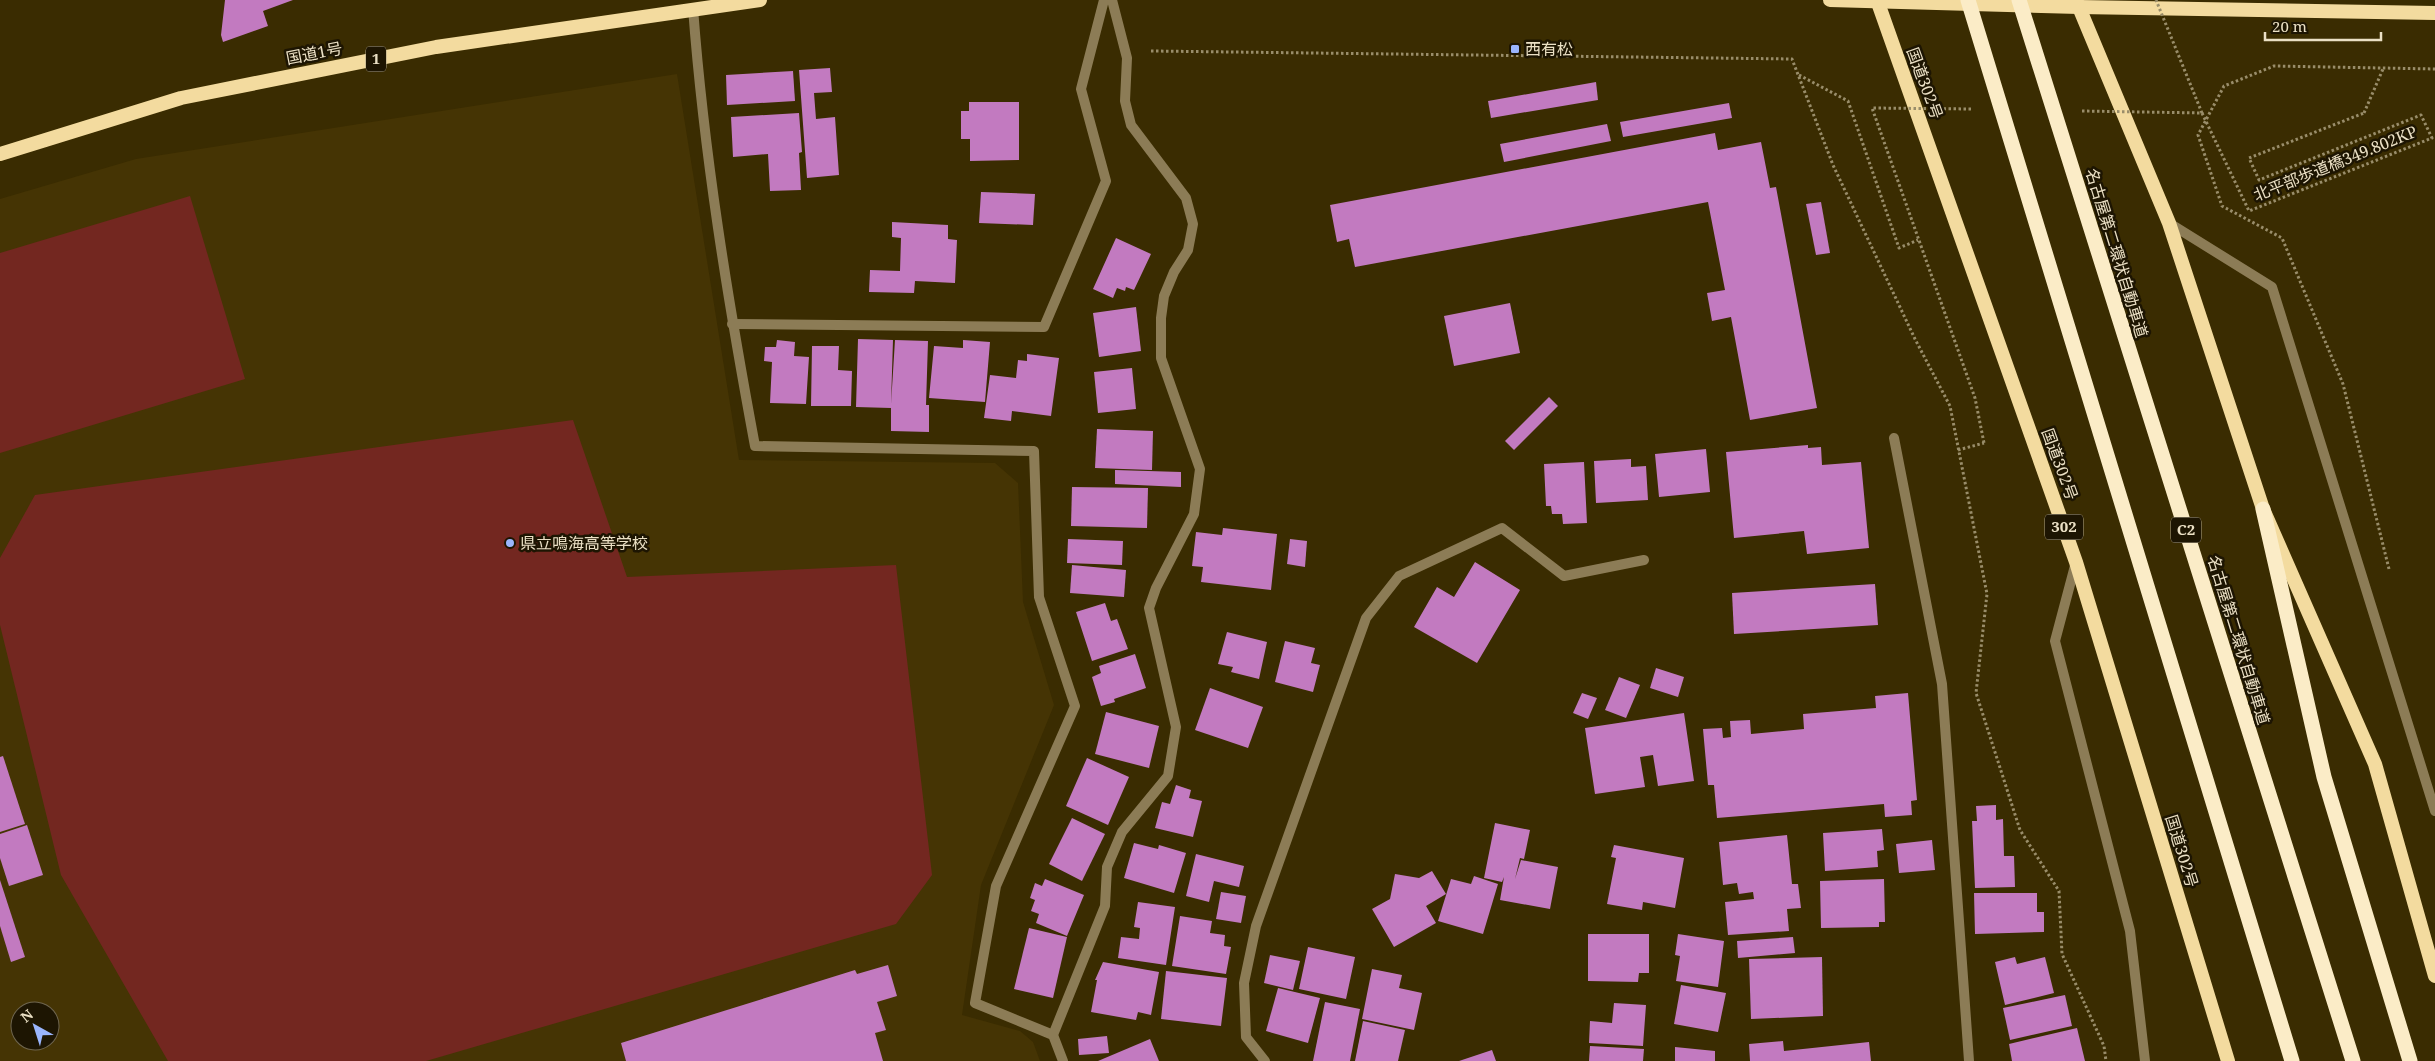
<svg xmlns="http://www.w3.org/2000/svg" width="2435" height="1061" viewBox="0 0 2435 1061" font-family="'Noto Serif','Noto Sans JP',serif">
<style>
.built{fill:#453404;fill-rule:evenodd}
.green{fill:#732720}
.building{fill:#c27ac0}
.lines{fill:none;stroke-linecap:round;stroke-linejoin:round}
.path{stroke:#998d6a;stroke-width:3;stroke-dasharray:2.5 2.5;stroke-linecap:butt}
.minor{stroke:#8c7c56;stroke-width:10}
.trunk{stroke:#f3db9f;stroke-width:14}
.motorway{stroke:#fbecc7;stroke-width:15}
.path-bridge{stroke:#998d6a;stroke-width:3;stroke-dasharray:2.5 2.5;stroke-linecap:butt}
.motorway-bridge{stroke:#fbecc7;stroke-width:15}
.poi-dot{fill:#9ab5fd;stroke:#1d1502;stroke-width:2}
.labels{text-anchor:middle;stroke-width:5;stroke-linejoin:round;paint-order:stroke}
.shield{fill:#1d1502;stroke:#ada38a;stroke-width:1}
.shield-label{font-size:15px;font-weight:bold;fill:#ebe0c5}
.poi-label{font-size:16px;fill:#ebe0c5;stroke:#1d1502;text-anchor:start}
.street-label{font-size:16px;fill:#ebe0c5;stroke:#1d1502}
</style>
<rect width="100%" height="100%" fill="#3a2c01"/>
<path class="built" d="M 677,74 L 739,460 L 995,463 L 1018,483 L 1023,602 L 1054,705 L 981,885 L 962,1015 L 1020,1031 L 1033,1042 L 1040,1061 L 0,1061 L 0,199 L 136,159 ZM 20,1011 L 50,1011 L 50,1041 L 20,1041 Z"/>
<g class="green">
<polygon points="190,196 245,379 0,453 0,253"/>
<polygon points="573,420 627,577 896,565 932,875 896,924 426,1061 168,1061 61,875 0,625 0,558 35,495"/>
</g>
<g class="building">
<polygon points="225,0 293,0 263,11 268,26 223,42 221,35"/>
<polygon points="830,68 832,92 814,93 816,119 835,117 839,175 807,178 799,70"/>
<polygon points="793,71 795,101 727,105 726,75"/>
<polygon points="1596,82 1598,100 1491,118 1488,101"/>
<polygon points="969,102 1019,102 1019,160 970,161 970,139 961,139 961,111 969,111"/>
<polygon points="1729,103 1732,118 1623,137 1620,122"/>
<polygon points="799,113 802,152 799,153 801,190 770,191 768,154 733,157 731,117"/>
<polygon points="1607,124 1611,141 1504,162 1500,144"/>
<polygon points="1715,133 1718,150 1761,142 1770,188 1776,187 1817,408 1750,420 1731,317 1712,321 1707,293 1725,290 1708,202 1355,267 1349,239 1337,242 1330,205"/>
<polygon points="981,192 1035,194 1033,225 979,223"/>
<polygon points="1821,202 1830,253 1816,255 1806,204"/>
<polygon points="892,222 948,225 948,239 957,240 955,283 915,281 914,293 869,292 870,270 900,271 901,238 892,237"/>
<polygon points="1116,238 1151,254 1134,290 1126,287 1125,291 1117,288 1113,298 1093,289"/>
<polygon points="1510,303 1520,353 1454,366 1444,316"/>
<polygon points="1136,307 1141,351 1099,357 1093,313"/>
<polygon points="858,339 893,340 891,404 895,340 928,341 926,405 929,405 929,432 891,431 891,408 856,407"/>
<polygon points="777,340 795,342 794,356 809,357 806,404 770,403 772,362 764,361 765,347 776,347"/>
<polygon points="963,340 990,342 985,402 929,398 934,346 963,348"/>
<polygon points="812,346 839,346 838,370 852,371 851,406 811,406"/>
<polygon points="1027,354 1059,358 1051,416 1012,411 1011,421 984,418 990,375 1016,378 1018,360 1027,361"/>
<polygon points="1132,368 1136,409 1098,413 1094,372"/>
<polygon points="1549,397 1558,406 1514,450 1505,441"/>
<polygon points="1097,429 1153,431 1152,470 1095,468"/>
<polygon points="1808,445 1808,448 1821,447 1822,465 1861,462 1869,548 1807,554 1804,531 1734,538 1726,452"/>
<polygon points="1706,449 1710,492 1659,497 1655,454"/>
<polygon points="1631,459 1631,467 1646,466 1648,500 1596,503 1594,461"/>
<polygon points="1584,462 1587,523 1563,524 1562,514 1552,514 1551,506 1546,506 1544,464"/>
<polygon points="1115,470 1181,472 1181,487 1115,484"/>
<polygon points="1072,487 1148,488 1147,528 1071,526"/>
<polygon points="1223,528 1277,534 1271,590 1201,582 1203,567 1192,566 1196,532 1222,535"/>
<polygon points="1068,539 1123,541 1122,565 1067,563"/>
<polygon points="1290,539 1307,541 1305,567 1287,564"/>
<polygon points="1475,562 1520,590 1477,663 1414,627 1437,587 1454,597"/>
<polygon points="1072,565 1126,570 1124,597 1070,593"/>
<polygon points="1875,584 1878,625 1734,634 1732,593"/>
<polygon points="1105,603 1111,621 1117,619 1128,649 1092,661 1076,612"/>
<polygon points="1227,632 1267,642 1259,679 1231,672 1233,667 1218,664"/>
<polygon points="1285,641 1315,648 1311,663 1320,665 1313,692 1275,682"/>
<polygon points="1135,654 1146,688 1114,699 1115,702 1101,706 1092,677 1101,673 1099,666"/>
<polygon points="1656,668 1684,677 1678,697 1650,688"/>
<polygon points="1619,677 1640,685 1626,718 1605,710"/>
<polygon points="1210,688 1263,707 1248,748 1195,730"/>
<polygon points="1582,693 1597,698 1588,719 1573,713"/>
<polygon points="1908,693 1917,800 1911,801 1912,815 1885,817 1884,804 1717,818 1714,785 1708,785 1703,729 1722,728 1723,738 1731,737 1730,721 1750,720 1751,734 1804,729 1803,714 1876,708 1875,696"/>
<polygon points="1106,712 1159,726 1149,768 1095,754"/>
<polygon points="1684,713 1694,781 1658,786 1653,755 1640,757 1645,787 1595,794 1585,728"/>
<polygon points="3,756 25,824 0,832 0,757"/>
<polygon points="1087,758 1129,777 1108,825 1066,806"/>
<polygon points="1176,785 1191,790 1189,798 1202,801 1193,837 1155,828 1162,802 1170,804"/>
<polygon points="1996,805 1996,820 2003,819 2004,856 2014,856 2015,887 1975,888 1972,821 1977,821 1976,806"/>
<polygon points="1072,818 1105,834 1082,881 1049,864"/>
<polygon points="1495,823 1530,830 1524,859 1520,858 1515,879 1521,860 1558,867 1550,909 1500,900 1504,877 1502,882 1484,878"/>
<polygon points="27,825 43,875 9,886 0,858 0,834"/>
<polygon points="1882,829 1884,850 1877,851 1878,867 1825,871 1823,833"/>
<polygon points="1787,835 1792,884 1798,884 1801,908 1787,909 1789,931 1728,935 1725,902 1754,899 1753,892 1739,894 1737,883 1723,885 1719,842"/>
<polygon points="1932,840 1935,870 1899,873 1896,844"/>
<polygon points="1134,843 1158,849 1159,845 1186,853 1174,893 1124,878"/>
<polygon points="1614,845 1684,858 1675,908 1643,902 1642,910 1607,904 1616,858 1611,857"/>
<polygon points="1196,854 1244,866 1239,887 1214,881 1209,902 1186,896"/>
<polygon points="1432,871 1446,894 1426,906 1436,923 1394,947 1372,909 1390,899 1395,874 1419,878"/>
<polygon points="1474,876 1498,884 1483,934 1438,921 1451,879 1471,884"/>
<polygon points="1045,879 1084,895 1067,936 1036,923 1039,914 1031,911 1035,900 1030,898 1035,883 1042,886"/>
<polygon points="1884,879 1885,922 1879,922 1879,927 1821,928 1820,881"/>
<polygon points="0,880 25,957 11,962 0,926"/>
<polygon points="1221,892 1246,896 1241,923 1216,919"/>
<polygon points="1974,893 2037,893 2037,912 2044,912 2044,932 1975,934"/>
<polygon points="1138,902 1175,907 1166,965 1118,958 1121,937 1139,939 1140,928 1134,927"/>
<polygon points="1180,916 1212,921 1210,933 1225,935 1224,946 1231,947 1226,974 1172,966"/>
<polygon points="1029,928 1067,937 1053,998 1014,989"/>
<polygon points="1588,934 1649,934 1649,973 1639,973 1638,982 1588,981"/>
<polygon points="1678,934 1724,941 1718,987 1676,981 1680,956 1675,955"/>
<polygon points="1793,937 1795,953 1738,958 1737,941"/>
<polygon points="1308,947 1355,957 1346,999 1299,989"/>
<polygon points="1270,955 1300,961 1293,990 1264,983"/>
<polygon points="1822,957 1823,1016 1751,1019 1749,959"/>
<polygon points="2015,957 2017,964 2045,957 2054,993 2005,1005 1995,962"/>
<polygon points="1103,962 1159,972 1151,1015 1138,1012 1136,1020 1091,1012 1097,980 1095,980"/>
<polygon points="888,965 897,996 877,1002 886,1030 875,1033 883,1061 626,1061 621,1043 855,970 857,974"/>
<polygon points="1372,969 1402,975 1399,988 1422,993 1414,1030 1362,1019"/>
<polygon points="1166,971 1227,978 1221,1026 1161,1019"/>
<polygon points="1681,985 1726,993 1718,1032 1674,1024"/>
<polygon points="1278,988 1320,998 1308,1043 1266,1031"/>
<polygon points="2065,995 2072,1026 2010,1040 2003,1008"/>
<polygon points="1325,1002 1360,1009 1350,1061 1313,1061"/>
<polygon points="1614,1003 1646,1005 1643,1046 1589,1043 1590,1021 1612,1023"/>
<polygon points="1363,1021 1405,1030 1398,1061 1355,1061"/>
<polygon points="2077,1028 2085,1061 2012,1061 2009,1044"/>
<polygon points="1107,1036 1109,1053 1079,1055 1078,1039"/>
<polygon points="1150,1039 1159,1061 1098,1061"/>
<polygon points="1783,1041 1784,1051 1869,1042 1871,1061 1750,1061 1749,1044"/>
<polygon points="1590,1046 1644,1049 1643,1061 1589,1061"/>
<polygon points="1675,1047 1715,1051 1715,1061 1675,1061"/>
<polygon points="1492,1050 1496,1061 1459,1061"/>
</g>
<g class="lines">
<g class="path">
<polyline points="1151,51 1792,59 1833,165 1915,339 1950,406 1987,594 1976,693 2020,830 2059,891 2062,954 2104,1046 2106,1061"/>
<polyline points="1799,75 1848,101 1899,248 1918,240"/>
<polyline points="2364,113 2383,69"/>
<polyline points="1958,450 1984,443"/>
<polyline points="2389,569 2343,384 2282,238 2222,206 2198,135 2224,86 2274,66 2435,69"/>
</g>
<g class="minor">
<path d="M 693,8 C 704,155 728,301 755,446 L 1034,451 L 1039,597 L 1075,706 L 996,886 L 975,1003 L 1053,1035 L 1063,1061"/>
<polyline points="2169,223 2272,287 2435,811"/>
<polyline points="732,324 1044,327 1106,181 1081,89 1104,0"/>
<polyline points="1894,438 1942,684 1969,1061"/>
<polyline points="2076,562 2055,641 2130,931 2145,1061"/>
<polyline points="1053,1035 1105,906 1107,867 1122,832 1168,776 1176,727 1149,608 1156,588 1194,514 1200,469 1161,358 1161,318 1164,296 1174,272 1188,250 1193,224 1186,198 1131,125 1125,101 1127,58 1112,0"/>
<polyline points="1265,1061 1246,1037 1244,983 1256,926 1366,618 1399,576 1502,528 1564,576 1644,560"/>
</g>
<g class="trunk">
<polyline points="1830,0 2079,7 2435,13"/>
<polyline points="1877,0 2076,562 2228,1061"/>
<polyline points="2076,0 2169,223 2263,509 2375,764 2435,976"/>
<polyline points="0,154 181,98 436,47 760,0"/>
</g>
<polyline class="motorway" points="2263,509 2324,777 2410,1061"/>
<g class="path-bridge">
<polyline points="1971,109 1872,108 1975,398 1984,443"/>
<polyline points="2082,111 2202,113 2156,0"/>
<polyline points="2202,113 2249,211 2432,138 2421,115 2259,180 2249,158 2364,113"/>
</g>
<g class="motorway-bridge">
<polyline points="1968,0 2292,1061"/>
<polyline points="2019,0 2353,1061"/>
</g>
</g>
<g class="poi-dot">
<rect x="1510" y="44" width="10" height="10" rx="2.5"/>
<circle cx="510" cy="543" r="5"/>
</g>
<g class="labels">
<g class="shield">
<rect x="366" y="46.5" width="20" height="25" rx="4"/>
<rect x="2045" y="514.5" width="38" height="25" rx="4"/>
<rect x="2171" y="517.5" width="30" height="25" rx="4"/>
</g>
<g class="shield-label">
<text x="376" y="64">1</text>
<text x="2064" y="532">302</text>
<text x="2186" y="535">C2</text>
</g>
<g class="poi-label">
<text x="1525" y="55">西有松</text>
<text x="520" y="549">県立鳴海高等学校</text>
</g>
<g class="street-label">
<text transform="translate(314 53) rotate(-11)" y="6">国道1号</text>
<text transform="translate(1925 83) rotate(70)" y="6">国道302号</text>
<text transform="translate(2335 163) rotate(-22)" y="6">北平部歩道橋349.802KP</text>
<text transform="translate(2117 253) rotate(73)" y="6">名古屋第二環状自動車道</text>
<text transform="translate(2060 464) rotate(70)" y="6">国道302号</text>
<text transform="translate(2239 640) rotate(73)" y="6">名古屋第二環状自動車道</text>
<text transform="translate(2182 851) rotate(73)" y="6">国道302号</text>
</g>
</g>
<g transform="translate(35 1026) rotate(321)"><circle r="24" fill="#1d1502" stroke="#6f6650"/>
<path d="M0-4L9 19L0 12L-9 19Z" fill="#9ab5fd"/>
<text y="-8" font-size="14" font-weight="bold" text-anchor="middle" fill="#ebe0c5">N</text>
</g>
<path d="M2265 32v8h116v-8" fill="none" stroke="#ebe0c5" stroke-width="2.5"/>
<text x="2272" y="32" font-size="15" fill="#ebe0c5" stroke="#1d1502" stroke-width="4" paint-order="stroke">20 m</text>
</svg>
